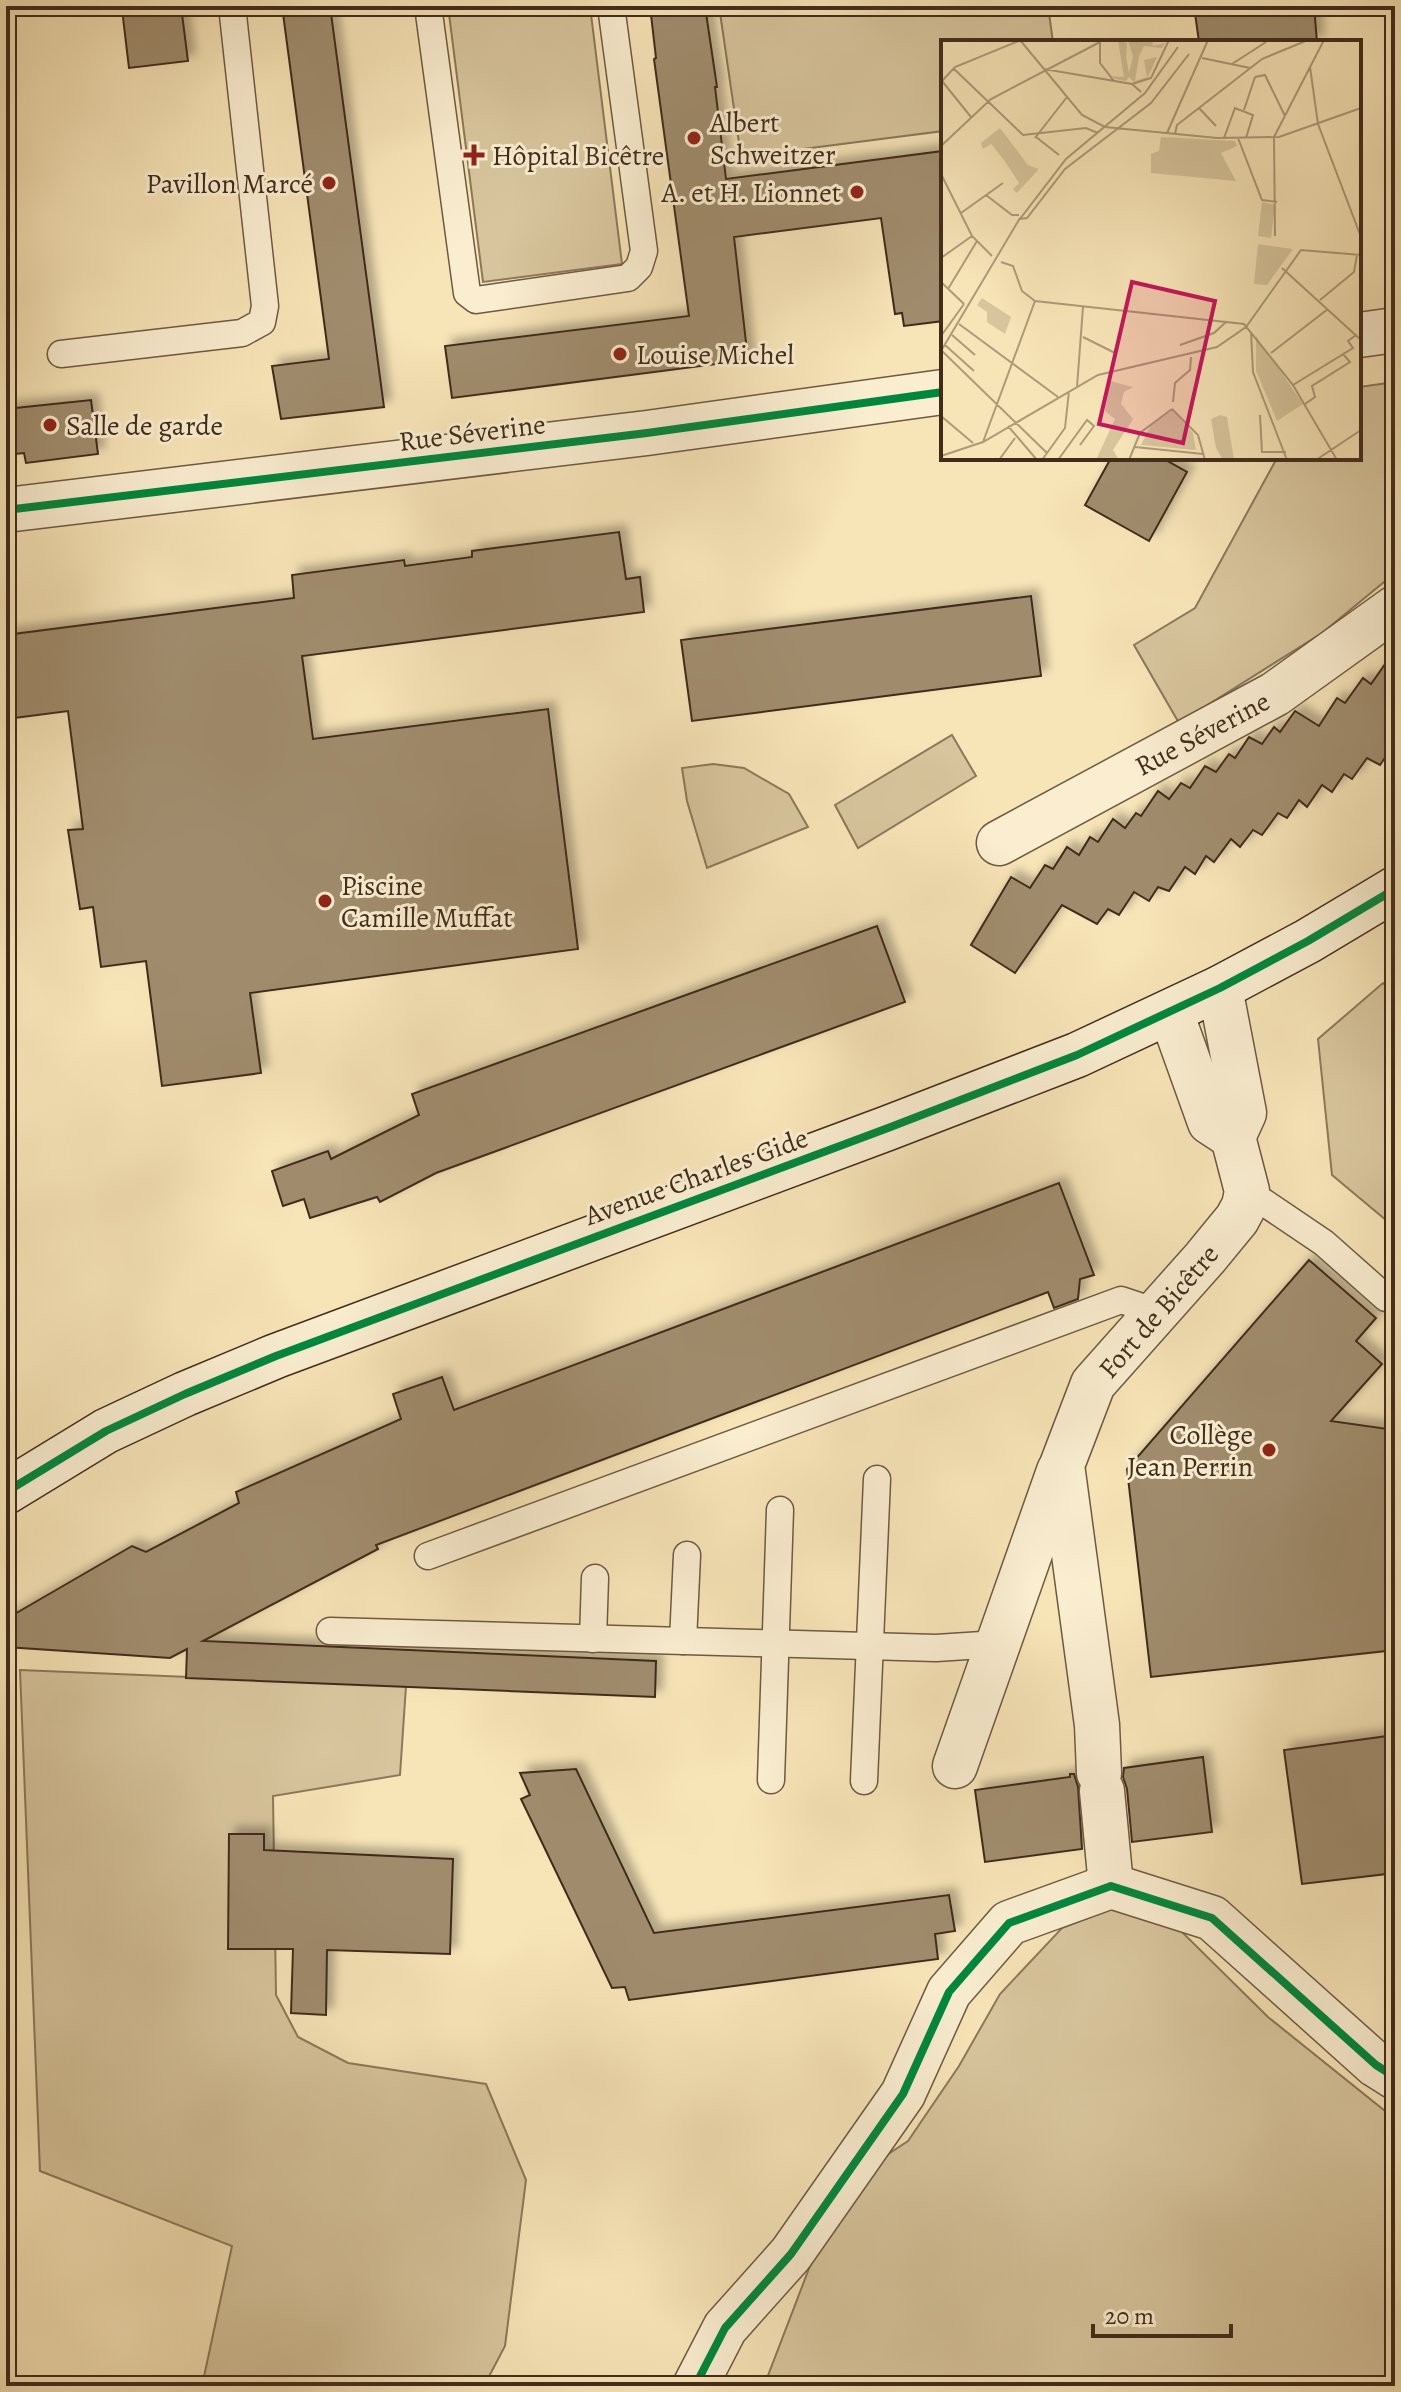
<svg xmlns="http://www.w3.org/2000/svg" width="1401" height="2392" viewBox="0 0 1401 2392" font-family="Alegreya,serif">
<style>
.green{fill:#d8c59d;stroke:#8c785c;stroke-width:2}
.building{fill:#a08c6d;stroke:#412c1c;stroke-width:2;filter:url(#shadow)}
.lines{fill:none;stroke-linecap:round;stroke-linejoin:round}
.service-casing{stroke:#6e5a43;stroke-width:29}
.minor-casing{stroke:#6e5a43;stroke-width:47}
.secondary-casing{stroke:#412c1c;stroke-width:47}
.service{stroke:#faedd0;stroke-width:26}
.minor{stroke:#faedd0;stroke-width:44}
.secondary{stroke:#faedd0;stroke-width:44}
.cycleway-casing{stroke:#faedd0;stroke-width:13}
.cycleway{stroke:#00873e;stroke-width:8}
.poi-dot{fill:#8f2418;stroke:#faedd0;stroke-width:3}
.labels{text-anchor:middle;stroke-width:6;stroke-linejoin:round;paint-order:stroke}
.poi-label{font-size:28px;fill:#412c1c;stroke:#faedd0;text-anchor:start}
.street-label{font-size:28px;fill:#412c1c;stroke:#faedd0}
.inset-road{fill:none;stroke:#ae9a79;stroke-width:2}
.view{fill:#c2185b;fill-opacity:0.15;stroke:#c2185b;stroke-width:4}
.inset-edge{fill:none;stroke:#412c1c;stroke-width:4}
</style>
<defs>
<filter id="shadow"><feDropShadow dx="7" dy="-7" stdDeviation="4" flood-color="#0004"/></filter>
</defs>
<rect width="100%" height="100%" fill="#f7e4b7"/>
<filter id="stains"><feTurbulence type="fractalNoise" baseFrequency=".0025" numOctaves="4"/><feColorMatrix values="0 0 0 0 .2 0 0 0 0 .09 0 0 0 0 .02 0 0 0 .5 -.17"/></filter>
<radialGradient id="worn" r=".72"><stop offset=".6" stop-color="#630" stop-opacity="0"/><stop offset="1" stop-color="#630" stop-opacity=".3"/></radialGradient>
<g class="green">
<polygon points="448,6 590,6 622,264 483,282"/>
<polygon points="719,6 1048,6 1053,42 943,42 943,131 741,157"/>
<polygon points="1395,382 1395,573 1322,633 1179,723 1134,645 1195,608 1277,458 1359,458 1359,387"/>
<polygon points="952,735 976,776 858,848 835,805"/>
<polygon points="713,764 744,768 789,794 808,827 707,868 687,801 682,768"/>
<polygon points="1383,983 1395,994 1395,1220 1387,1221 1332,1175 1318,1039"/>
<polygon points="20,1670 406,1686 400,1775 273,1796 276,1995 298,2037 348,2063 486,2084 526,2180 505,2346 484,2386 202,2386 232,2246 40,2171"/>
<polygon points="1122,1905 1178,1928 1268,2017 1395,2119 1395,2386 764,2386 841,2185 908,2141 959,2066 1000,1994 1062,1928"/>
</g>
<g class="building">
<polygon points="146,6 181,6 188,61 129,68 122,9"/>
<polygon points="282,6 330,6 384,407 281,419 272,366 329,359"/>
<polygon points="650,6 705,6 717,87 715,87 726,179 943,151 943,321 904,326 902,313 895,314 881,218 734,237 748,360 452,398 445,346 689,316 654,59 656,58"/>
<polygon points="1194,6 1314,6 1317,42 1199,42"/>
<polygon points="91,400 98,454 26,463 24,453 6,455 6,409"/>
<polygon points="1111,458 1162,458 1187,472 1149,541 1085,505"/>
<polygon points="619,532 626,579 640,577 644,612 302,656 313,739 548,709 578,949 250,993 261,1073 162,1086 146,961 101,967 93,907 80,909 68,830 83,829 68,711 6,719 6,635 294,598 292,575 404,560 405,566 472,557 472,551"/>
<polygon points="1031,596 1041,676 692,721 681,640"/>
<polygon points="1395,650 1395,743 1380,765 1367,758 1352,779 1344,774 1332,792 1322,785 1307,807 1299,800 1287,818 1278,813 1262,835 1253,830 1240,847 1231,839 1214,862 1206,856 1195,874 1185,867 1169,891 1158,887 1149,901 1134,892 1119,915 1108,909 1097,924 1062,905 1015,973 971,945 1011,877 1030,888 1045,865 1053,869 1067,847 1079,855 1090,837 1098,842 1113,819 1125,828 1136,813 1141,816 1158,791 1169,799 1181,783 1190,788 1205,766 1216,772 1229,754 1235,758 1249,737 1262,744 1274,727 1280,732 1295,711 1319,726 1337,698 1345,703 1363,678 1371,684"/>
<polygon points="877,926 905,1002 436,1173 380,1202 377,1197 310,1218 304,1199 283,1206 272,1171 328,1151 331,1159 419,1115 412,1094"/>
<polygon points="1059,1183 1094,1275 1080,1279 1078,1299 1054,1308 1048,1292 376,1545 378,1549 203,1641 656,1661 655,1697 186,1678 187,1649 170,1658 6,1647 6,1619 132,1546 146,1552 239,1503 236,1492 401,1419 393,1394 442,1377 454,1410"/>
<polygon points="1309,1260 1376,1318 1356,1341 1382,1364 1331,1421 1395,1430 1395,1650 1151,1677 1127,1469"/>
<polygon points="1395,1735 1395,1873 1302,1884 1284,1750"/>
<polygon points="1203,1757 1212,1832 1132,1842 1127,1789 1123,1777 1124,1768"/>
<polygon points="576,1769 654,1933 949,1895 955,1931 935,1934 938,1959 629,2000 625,1987 612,1988 521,1799 530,1795 520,1773"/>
<polygon points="1070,1774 1074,1774 1078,1787 1082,1849 985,1862 975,1790 1070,1777"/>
<polygon points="229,1834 264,1834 264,1850 453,1859 450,1954 327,1950 326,2015 291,2013 293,1949 228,1949"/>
</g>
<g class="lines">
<defs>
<g id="service">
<polyline points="428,6 467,293 476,300 628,278 639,267 644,251 611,6"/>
<polyline points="61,354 242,333 262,322 265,306 232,6"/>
<polyline points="1247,1191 1324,1243 1386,1298 1395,1295"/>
<polyline points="428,1556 1121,1300 1157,1312"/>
<polyline points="330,1631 936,1648 998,1644"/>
<polyline points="593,1639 595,1578"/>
<polyline points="683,1641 687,1555"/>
<polyline points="771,1780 780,1510"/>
<polyline points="864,1781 877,1479"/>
</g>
<g id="minor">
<polyline points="1359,335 1395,330"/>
<polyline points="6,510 647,433 943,392"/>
<polyline points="999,843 1275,694 1395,608"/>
<polyline points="1220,988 1244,1113 1233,1137"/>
<polyline points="1171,1013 1210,1122 1233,1137"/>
<polyline points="955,1766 1059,1471"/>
<polyline points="1099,1773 1097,1725 1062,1465 1093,1384 1205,1258 1237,1219 1244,1206 1247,1191 1233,1137"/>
<polyline points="1102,1791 1111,1886"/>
<polyline points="695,2386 725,2328 791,2254 903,2094 949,1992 1009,1923 1111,1886 1212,1918 1376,2065 1395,2077"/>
</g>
<polyline id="secondary" points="6,1492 106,1431 185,1394 276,1356 888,1128 1077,1055 1220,988 1308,941 1395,889"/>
</defs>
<use href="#service" class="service-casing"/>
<use href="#minor" class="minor-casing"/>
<use href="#secondary" class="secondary-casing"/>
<use href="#service" class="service"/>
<use href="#minor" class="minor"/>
<use href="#secondary" class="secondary"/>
<defs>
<g id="cycleway">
<polyline points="6,510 647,433 943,392"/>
<polyline points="6,1492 106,1431 185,1394 276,1356 888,1128 1077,1055 1220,988 1308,941 1395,889"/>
<polyline points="695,2386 725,2328 791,2254 903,2094 949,1992 1009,1923 1111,1886 1212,1918 1376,2065 1395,2077"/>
</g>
</defs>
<use href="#cycleway" class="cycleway-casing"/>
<use href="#cycleway" class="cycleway"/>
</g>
<g class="poi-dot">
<circle cx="694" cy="138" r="8"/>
<path d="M470 143h8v8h8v8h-8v8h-8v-8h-8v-8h8z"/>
<circle cx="329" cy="183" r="8"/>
<circle cx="857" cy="192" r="8"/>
<circle cx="620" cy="354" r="8"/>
<circle cx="50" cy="425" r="8"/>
<circle cx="325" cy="901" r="8"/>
<circle cx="1269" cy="1450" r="8"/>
</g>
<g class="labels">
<g class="poi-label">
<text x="710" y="132">Albert<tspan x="710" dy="32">Schweitzer</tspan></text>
<text x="492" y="165">Hôpital Bicêtre</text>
<text x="313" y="193" text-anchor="end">Pavillon Marcé</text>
<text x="841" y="202" text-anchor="end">A. et H. Lionnet</text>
<text x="636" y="364">Louise Michel</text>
<text x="66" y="435">Salle de garde</text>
<text x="341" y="895">Piscine<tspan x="341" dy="32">Camille Muffat</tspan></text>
<text x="1253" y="1444" text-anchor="end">Collège<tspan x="1253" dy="32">Jean Perrin</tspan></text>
</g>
<g class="street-label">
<text transform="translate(472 432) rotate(-7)" y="10">Rue Séverine</text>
<text transform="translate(1202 733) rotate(-28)" y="10">Rue Séverine</text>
<text transform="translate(696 1176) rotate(-20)" y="10">Avenue Charles Gide</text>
<text transform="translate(1158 1311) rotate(-49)" y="10">Fort de Bicêtre</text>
</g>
</g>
<g transform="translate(941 40)">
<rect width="420" height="420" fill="#f7e4b7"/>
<path d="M 177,0 L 186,3 L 185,17 L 188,33 L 192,17 L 187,0 L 211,1 L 212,6 L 224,3 L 221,8 L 203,6 L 198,16 L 194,41 L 206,37 L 203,20 L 216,17 L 206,39 L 193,42 L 188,37 L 185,41 L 174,39 L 171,36 L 183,37 ZM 59,88 L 87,125 L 98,129 L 76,153 L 72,149 L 78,143 L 63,120 L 50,104 L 42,109 L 40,103 ZM 220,97 L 294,101 L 296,106 L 280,113 L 295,141 L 210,133 L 210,114 L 218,111 ZM 321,162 L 334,165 L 330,198 L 317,196 ZM 317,204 L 352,209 L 326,245 L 313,244 ZM 41,258 L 70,277 L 64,294 L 46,282 L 46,272 L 36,265 ZM 315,296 L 362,364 L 336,381 L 315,331 ZM 169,341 L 192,347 L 183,352 L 180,364 L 192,379 L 172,410 L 178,420 L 155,420 L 174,379 L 164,371 ZM 232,370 L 252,393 L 255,410 L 200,405 L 211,383 ZM 279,375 L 286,377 L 293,420 L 282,420 L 275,408 L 270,379 Z" fill="#d8c59d"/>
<path class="inset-road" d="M 79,0 L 141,75 L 164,87 L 276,98 L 338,97 L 420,68M 159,2 L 159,23 L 173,41M 237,7 L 204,53 L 125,119 L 79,179 L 86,178 L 124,129 L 210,63 L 248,14M 261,18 L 309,28M 291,24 L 325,2M 369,27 L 377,84 L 420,197M 12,28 L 82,95 L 145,88 L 157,93M 103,29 L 191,44 L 200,52M 314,37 L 324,35 L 344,76M 1,41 L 30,77M 0,42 L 14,27 L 80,0M 191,44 L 210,38 L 228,0M 258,68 L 275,86M 303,70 L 314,37M 226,93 L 267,0M 234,94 L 236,85 L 321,19 L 367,0M 95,97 L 118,115M 333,97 L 334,196M 333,97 L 383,0M 94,98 L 126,57M 283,98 L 294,68 L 312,75 L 305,98M 297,98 L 321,160 L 336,162M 0,106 L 50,59 L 159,2M 0,134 L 31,196 L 51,216M 45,155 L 71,175 L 78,175M 20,173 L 62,143M 0,218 L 31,196M 60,222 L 72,226 L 81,251 L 94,261 L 303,284 L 352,345 L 396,420M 341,228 L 420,300M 0,242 L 23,264M 7,249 L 36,201M 379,260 L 413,232 L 416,215M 18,284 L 117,357M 310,292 L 312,332 L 346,420M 11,295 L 34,315M 0,296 L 23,264M 142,297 L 174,313M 4,305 L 33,331M 239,305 L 273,293 L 285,282M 0,310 L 106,413M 0,311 L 79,178M 330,313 L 387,269M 352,345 L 412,308 L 407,301 L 415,295M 136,347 L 142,267M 232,362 L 234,343 L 249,330 L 250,317M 364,364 L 374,357 L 371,346 L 409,322 L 402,314M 231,369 L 257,395 L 264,420M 319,375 L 321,412 L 345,412M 0,376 L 32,403M 67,386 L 96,420M 42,402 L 94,261M 194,407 L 262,414M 0,416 L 42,402 L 157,335 L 276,307 L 305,287 L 360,210 L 420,215M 58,420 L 74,398M 101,420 L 124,388 L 128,351M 117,420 L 146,380 L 153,386 L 139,405M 188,420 L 199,393 L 231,369M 375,420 L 420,390"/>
<path class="view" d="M 191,242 L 274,261 L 242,403 L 158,384 Z"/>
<rect width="420" height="420" class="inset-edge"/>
</g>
<rect width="1401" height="2392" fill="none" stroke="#f7e4b7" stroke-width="32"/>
<rect x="8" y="8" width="1385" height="2376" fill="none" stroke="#412c1c" stroke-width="4"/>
<rect x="16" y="16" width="1369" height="2360" fill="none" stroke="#412c1c" stroke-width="2"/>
<path d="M1093 2324v12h138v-12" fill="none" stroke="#412c1c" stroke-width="4"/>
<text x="1105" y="2324" font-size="24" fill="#412c1c" stroke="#faedd0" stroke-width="6" paint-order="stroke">20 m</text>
<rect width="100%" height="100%" filter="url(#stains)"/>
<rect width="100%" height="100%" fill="url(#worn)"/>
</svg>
